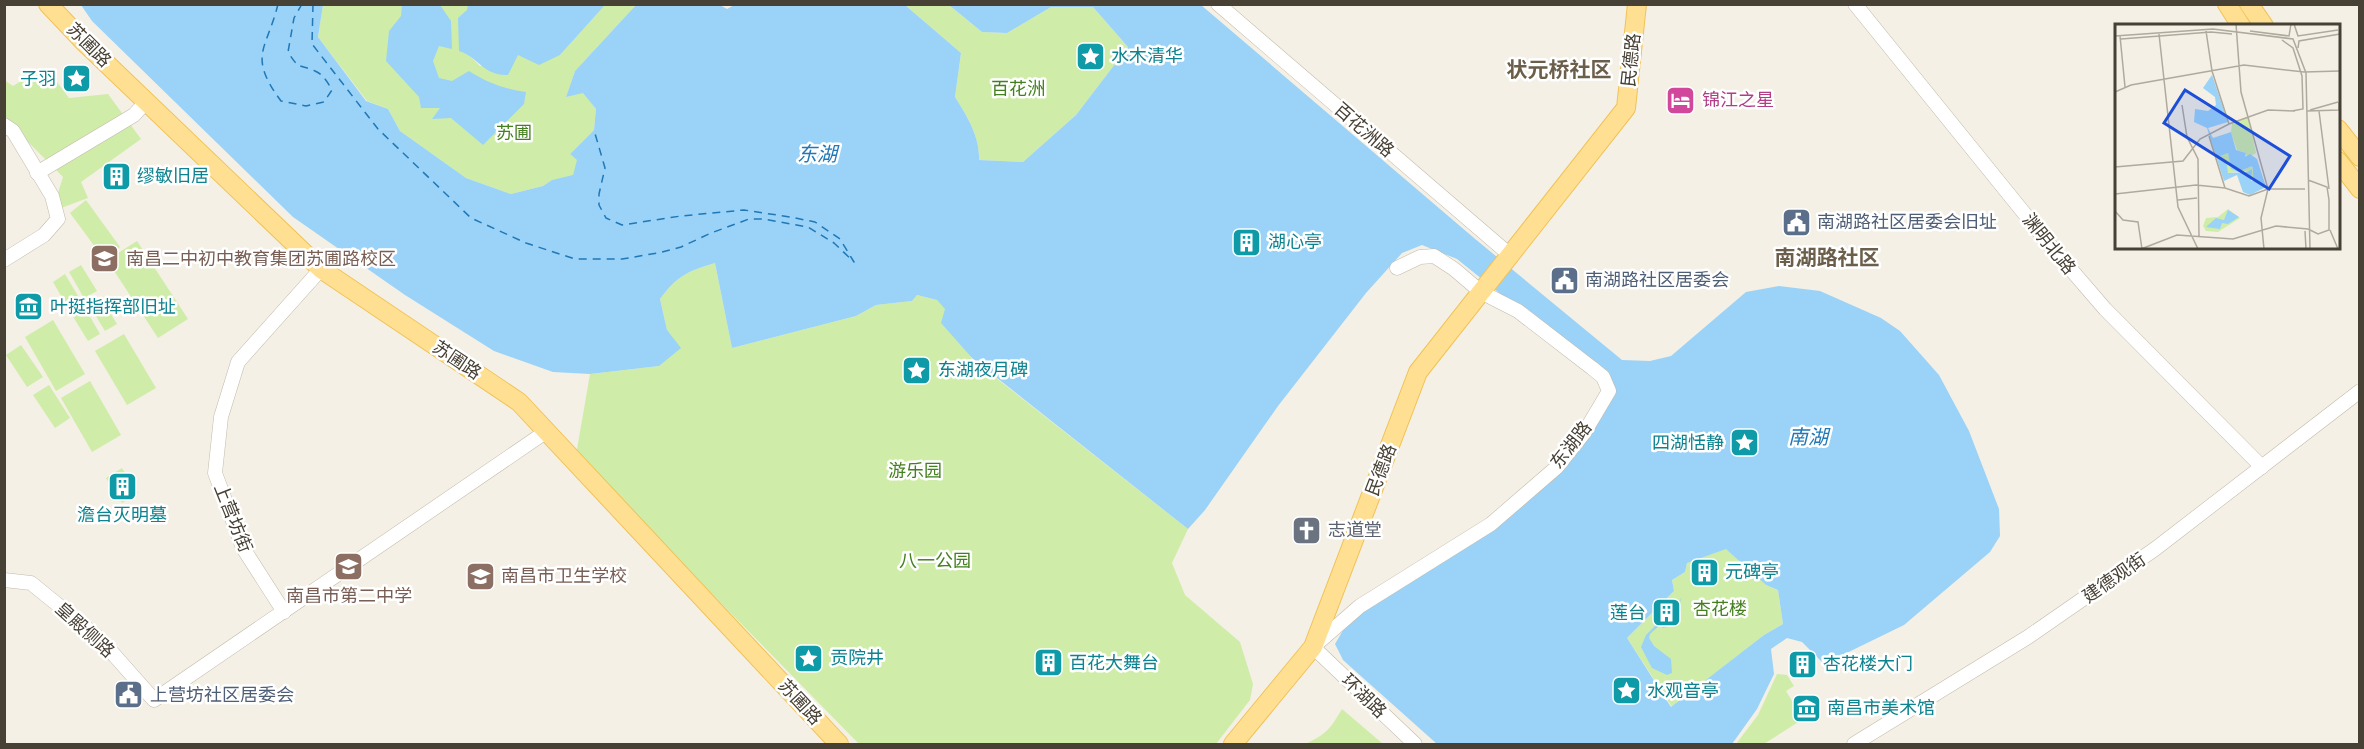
<svg xmlns="http://www.w3.org/2000/svg" width="2364" height="749" viewBox="0 0 2364 749" font-family="'Archivo Narrow','Noto Sans SC',sans-serif">
<style>
.green{fill:#cfeda9}
.water{fill:#9ad2f8;fill-rule:evenodd}
.lines{fill:none;stroke-linecap:round;stroke-linejoin:round}
.ferry{stroke:#2078b6;stroke-width:1.5;stroke-dasharray:8 6;stroke-linecap:butt}
.minor-casing{stroke:#c4baa9;stroke-width:15}
.major-casing{stroke:#f1c256;stroke-width:20}
.minor{stroke:#fff;stroke-width:14}
.major{stroke:#ffe093;stroke-width:18}
.labels{text-anchor:middle;stroke-width:5;stroke-linejoin:round;paint-order:stroke}
.street-label{font-size:18px;fill:#474034;stroke:#fff}
.culture-label{font-size:18px;fill:#0d838f;stroke:#fff;text-anchor:start}
.park-label{font-size:18px;fill:#458020;stroke:#fff}
.hotel-label{font-size:18px;fill:#b23c85;stroke:#fff;text-anchor:start}
.service-label{font-size:18px;fill:#4e5e75;stroke:#fff;text-anchor:start}
.education-label{font-size:18px;fill:#785e54;stroke:#fff;text-anchor:start}
.worship-label{font-size:18px;fill:#5b616d;stroke:#fff;text-anchor:start}
.water-label{font-size:20px;font-style:italic;fill:#2078b6;stroke:#fff}
.quarter-label{font-size:21px;font-weight:bold;fill:#6b5e4a;stroke:#fff}
.inset-river{fill:none;stroke:#9ad2f8;stroke-width:3}
.inset-road{fill:none;stroke:#afaa9e;stroke-width:1.5}
.view{fill:#1d4ed8;fill-opacity:0.15;stroke:#1d4ed8;stroke-width:3}
.inset-edge{fill:none;stroke:#474034;stroke-width:3}
</style>
<rect width="100%" height="100%" fill="#f4f0e5"/>
<g class="green">
<polygon points="323,5 468,5 467,53 480,66 518,55 560,55 605,5 636,5 575,71 566,97 583,92 596,109 594,130 570,154 578,160 573,176 552,180 543,186 511,194 466,178 400,131 388,109 367,101 318,37"/>
<path d="M 905,5 L 949,5 L 982,32 L 1007,33 L 1051,7 L 1093,7 L 1128,47 L 1076,115 L 1023,162 L 979,160 C 980,137 967,116 955,97 L 961,53 Z"/>
<polygon points="42,68 50,81 57,82 69,98 108,94 141,139 81,182 88,198 61,208 58,193 63,177 17,131 5,121 4,80 13,86"/>
<polygon points="86,200 120,247 104,259 70,213"/>
<polygon points="137,241 188,319 158,338 107,260"/>
<path d="M 715,263 L 732,348 L 856,316 L 876,305 L 912,301 L 917,295 L 937,300 L 946,309 L 972,359 L 1188,529 L 1172,563 L 1185,595 L 1240,642 L 1253,684 L 1250,700 L 1216,744 L 859,744 L 576,455 L 590,374 L 659,366 L 667,330 L 660,299 C 677,276 688,271 715,263 Z"/>
<polygon points="81,265 97,291 84,298 69,272"/>
<polygon points="65,274 81,301 68,308 53,282"/>
<polygon points="101,298 117,324 105,331 89,305"/>
<polygon points="85,308 100,334 88,341 72,315"/>
<polygon points="53,320 85,374 56,391 25,337"/>
<polygon points="124,334 156,388 127,405 95,351"/>
<polygon points="21,345 43,377 27,387 6,355"/>
<polygon points="90,381 121,435 92,452 61,398"/>
<polygon points="49,385 70,418 55,428 33,395"/>
<polygon points="122,468 138,493 122,503 106,478"/>
<polygon points="1726,548 1766,585 1778,590 1783,624 1764,635 1672,707 1627,638 1674,591 1672,580 1685,572 1687,563"/>
<polygon points="1777,674 1787,675 1794,686 1786,691 1803,719 1764,744 1736,744 1758,715"/>
<path d="M 1342,709 L 1383,744 L 1305,744 C 1327,734 1330,729 1342,709 Z"/>
</g>
<g class="water">
<path d="M 736,4 L 905,5 L 961,53 L 955,97 C 967,116 980,137 979,160 L 1023,162 L 1076,115 L 1128,47 L 1093,7 L 1051,7 L 1007,33 L 982,32 L 949,5 L 1201,5 L 1474,238 L 1622,360 L 1650,361 L 1671,356 L 1746,292 L 1779,286 L 1820,291 L 1881,318 L 1900,331 L 1939,375 L 1969,431 L 1999,509 L 2000,536 L 1990,552 L 1904,625 L 1824,664 L 1802,642 L 1787,638 L 1771,649 L 1774,674 L 1757,709 L 1732,744 L 1437,744 L 1343,660 L 1335,644 L 1349,620 L 1562,471 L 1601,419 L 1612,392 L 1604,377 L 1457,259 L 1422,245 L 1402,253 L 1366,293 L 1278,406 L 1205,510 L 1188,529 L 973,359 L 941,323 L 945,309 L 937,300 L 917,295 L 912,301 L 876,305 L 856,316 L 732,348 L 715,263 C 688,271 677,276 660,299 L 667,330 L 681,348 L 659,366 L 590,374 L 553,372 L 494,351 L 405,295 L 293,217 L 92,21 L 81,5 L 323,5 L 318,37 L 366,101 L 388,109 L 400,131 L 466,178 L 511,194 L 543,186 L 552,180 L 573,175 L 577,160 L 570,154 L 594,130 L 596,109 L 583,93 L 566,97 L 575,71 L 636,5 L 720,5 L 727,9 ZM 1246,229 L 1257,234 L 1259,242 L 1256,250 L 1248,254 L 1237,249 L 1235,241 L 1238,233 ZM 1726,549 L 1766,585 L 1778,590 L 1783,624 L 1764,635 L 1671,707 L 1627,638 L 1674,591 L 1672,580 L 1685,572 L 1687,563 Z"/>
<path d="M 402,5 L 440,5 L 451,21 L 452,49 L 439,46 L 433,61 L 439,78 L 452,81 L 469,71 C 488,83 504,89 526,92 L 524,104 L 483,145 L 451,118 L 432,119 L 440,108 L 421,108 L 419,97 L 386,61 L 389,31 L 401,16 Z"/>
<path d="M 468,5 L 468,4 L 605,5 L 560,55 L 539,65 L 518,55 L 508,75 C 483,76 479,57 459,51 L 458,18 L 467,10 Z"/>
<path d="M 1682,597 L 1680,602 L 1681,609 C 1677,618 1673,626 1663,628 L 1660,625 L 1650,634 L 1649,638 L 1654,646 L 1671,659 L 1672,673 L 1667,675 L 1652,668 L 1641,647 L 1646,635 L 1664,617 L 1674,610 Z"/>
</g>
<g class="lines">
<g class="ferry">
<path d="M 278,4 C 267,50 247,55 281,101 L 306,106 L 324,102 L 332,90 C 328,83 324,75 315,71 C 299,64 299,70 288,52 L 294,18 L 302,4"/>
<polyline points="313,4 312,44 378,129 471,218 526,243 575,259 622,259 658,253 681,247 711,233 749,219 763,219 808,227 834,243 854,262 840,239 815,222 790,217 744,210 681,216 622,225 606,218 599,205 599,194 605,168 594,130"/>
</g>
<defs>
<g id="minor">
<polyline points="1218,4 1510,255"/>
<polyline points="1855,4 2049,244 2105,309 2262,467"/>
<polyline points="4,125 13,131 52,196 58,219 44,235 4,260"/>
<polyline points="37,173 134,115 146,102"/>
<polyline points="1397,268 1420,257 1434,256 1454,269 1481,292 1518,311 1592,368 1603,377 1609,391 1584,433 1557,467 1491,524 1360,606 1313,647 1415,744"/>
<polyline points="4,580 31,583 100,639 154,700 547,431"/>
<polyline points="284,612 243,548 215,473 221,417 238,362 321,269"/>
<polyline points="1854,744 2028,637 2155,549 2360,391"/>
</g>
<g id="major">
<polyline points="48,4 85,43 321,269 519,402 839,744"/>
<polyline points="2227,4 2241,26"/>
<polyline points="2249,4 2264,26"/>
<polyline points="2338,129 2360,157"/>
<polyline points="2338,161 2360,189"/>
<polyline points="1233,744 1313,647 1418,372 1626,108 1637,4"/>
</g>
</defs>
<use href="#minor" class="minor-casing"/>
<use href="#major" class="major-casing"/>
<use href="#minor" class="minor"/>
<use href="#major" class="major"/>
</g>
<defs>
<symbol id="sight-square" viewBox="-11 -11 22 22"><rect x="-9" y="-9" width="18" height="18" rx="4" fill="#0f9aa8" stroke="#fff"/><path d="M0-6L1.8-2.2L6-1.7L2.9 1.2L3.7 5.4L0 3.3L-3.7 5.4L-2.9 1.2L-6-1.7L-1.8-2.2Z" fill="#fff"/></symbol>
<symbol id="hotel-square" viewBox="-11 -11 22 22"><rect x="-9" y="-9" width="18" height="18" rx="4" fill="#d1479c" stroke="#fff"/><path d="M-6-4.5h1.5V1H6V5H4.5V3h-9V5H-6ZM-4 0a1.8 1.8 0 1 1 3.6 0ZM.5 0V-2.5h3Q6-2.5 6 0Z" fill="#fff"/></symbol>
<symbol id="building-square" viewBox="-11 -11 22 22"><rect x="-9" y="-9" width="18" height="18" rx="4" fill="#0f9aa8" stroke="#fff"/><path d="M-4-6H4V6H1V3H-1V6H-4ZM-2.5-4.3h1.7v1.8h-1.7ZM.8-4.3h1.7v1.8H.8ZM-2.5-1h1.7V.8h-1.7ZM.8-1h1.7V.8H.8Z" fill="#fff"/></symbol>
<symbol id="civic-square" viewBox="-11 -11 22 22"><rect x="-9" y="-9" width="18" height="18" rx="4" fill="#5c6f8a" stroke="#fff"/><path d="M-.6-6.5H3V-4.5H.6V-3L4-1V1h2V6H-6V1h2V-1L-.6-3ZM-1.2 2.5V6h2.4V2.5Z" fill="#fff"/></symbol>
<symbol id="school-square" viewBox="-11 -11 22 22"><rect x="-9" y="-9" width="18" height="18" rx="4" fill="#8d6e63" stroke="#fff"/><path d="M0-5L7-2L0 1L-7-2ZM-4 1L0 2.5L4 1V4Q0 6-4 4Z" fill="#fff"/></symbol>
<symbol id="museum-square" viewBox="-11 -11 22 22"><rect x="-9" y="-9" width="18" height="18" rx="4" fill="#0f9aa8" stroke="#fff"/><path d="M0-6L6-3V-2H-6V-3ZM-5-1h2V3h-2ZM-1-1h2V3h-2ZM3-1h2V3H3ZM-6 4H6V6H-6Z" fill="#fff"/></symbol>
<symbol id="church-square" viewBox="-11 -11 22 22"><rect x="-9" y="-9" width="18" height="18" rx="4" fill="#6b7280" stroke="#fff"/><path d="M-1.2-6h2.4v3.5h3.3v2.4h-3.3V6h-2.4V-.1h-3.3v-2.4h3.3Z" fill="#fff"/></symbol>
<symbol id="university-square" viewBox="-11 -11 22 22"><rect x="-9" y="-9" width="18" height="18" rx="4" fill="#8d6e63" stroke="#fff"/><path d="M0-5L7-2L0 1L-7-2ZM-4 1L0 2.5L4 1V4Q0 6-4 4Z" fill="#fff"/></symbol>
</defs>
<g fill-rule="evenodd">
<use href="#sight-square" x="1074" y="40" width="33" height="33"/>
<use href="#sight-square" x="60" y="62" width="33" height="33"/>
<use href="#hotel-square" x="1664" y="84" width="33" height="33"/>
<use href="#building-square" x="100" y="160" width="33" height="33"/>
<use href="#civic-square" x="1780" y="206" width="33" height="33"/>
<use href="#building-square" x="1230" y="226" width="33" height="33"/>
<use href="#school-square" x="88" y="242" width="33" height="33"/>
<use href="#civic-square" x="1548" y="264" width="33" height="33"/>
<use href="#museum-square" x="12" y="290" width="33" height="33"/>
<use href="#sight-square" x="900" y="354" width="33" height="33"/>
<use href="#sight-square" x="1728" y="426" width="33" height="33"/>
<use href="#building-square" x="106" y="470" width="33" height="33"/>
<use href="#church-square" x="1290" y="514" width="33" height="33"/>
<use href="#school-square" x="332" y="550" width="33" height="33"/>
<use href="#building-square" x="1688" y="556" width="33" height="33"/>
<use href="#university-square" x="464" y="560" width="33" height="33"/>
<use href="#building-square" x="1650" y="596" width="33" height="33"/>
<use href="#sight-square" x="792" y="642" width="33" height="33"/>
<use href="#building-square" x="1032" y="646" width="33" height="33"/>
<use href="#building-square" x="1786" y="648" width="33" height="33"/>
<use href="#sight-square" x="1610" y="674" width="33" height="33"/>
<use href="#civic-square" x="112" y="678" width="33" height="33"/>
<use href="#museum-square" x="1790" y="692" width="33" height="33"/>
</g>
<g class="labels">
<g class="street-label">
<text transform="translate(89 45) rotate(45)" y="6">苏圃路</text>
<text transform="translate(1631 60) rotate(-84)" y="6">民德路</text>
<text transform="translate(1364 130) rotate(41)" y="6">百花洲路</text>
<text transform="translate(2049 244) rotate(51)" y="6">渊明北路</text>
<text transform="translate(457 360) rotate(34)" y="6">苏圃路</text>
<text transform="translate(1571 445) rotate(-52)" y="6">东湖路</text>
<text transform="translate(1381 470) rotate(-69)" y="6">民德路</text>
<text transform="translate(233 518) rotate(68)" y="6">上营坊街</text>
<text transform="translate(2114 578) rotate(-35)" y="6">建德观街</text>
<text transform="translate(85 630) rotate(42)" y="6">皇殿侧路</text>
<text transform="translate(1364 696) rotate(44)" y="6">环湖路</text>
<text transform="translate(800 702) rotate(47)" y="6">苏圃路</text>
</g>
<g class="culture-label">
<text x="1111" y="62">水木清华</text>
<text x="56" y="85" text-anchor="end">子羽</text>
<text x="137" y="182">缪敏旧居</text>
<text x="1268" y="248">湖心亭</text>
<text x="50" y="313">叶挺指挥部旧址</text>
<text x="938" y="376">东湖夜月碑</text>
<text x="1724" y="449" text-anchor="end">四湖恬静</text>
<text x="122" y="521" text-anchor="middle">澹台灭明墓</text>
<text x="1725" y="578">元碑亭</text>
<text x="1646" y="619" text-anchor="end">莲台</text>
<text x="830" y="664">贡院井</text>
<text x="1069" y="669">百花大舞台</text>
<text x="1823" y="670">杏花楼大门</text>
<text x="1647" y="697">水观音亭</text>
<text x="1827" y="714">南昌市美术馆</text>
</g>
<g class="park-label">
<text x="1018" y="95">百花洲</text>
<text x="514" y="139">苏圃</text>
<text x="915" y="477">游乐园</text>
<text x="935" y="567">八一公园</text>
<text x="1720" y="615">杏花楼</text>
</g>
<g class="hotel-label">
<text x="1702" y="106">锦江之星</text>
</g>
<g class="service-label">
<text x="1817" y="228">南湖路社区居委会旧址</text>
<text x="1585" y="286">南湖路社区居委会</text>
<text x="150" y="701">上营坊社区居委会</text>
</g>
<g class="education-label">
<text x="126" y="265">南昌二中初中教育集团苏圃路校区</text>
<text x="501" y="582">南昌市卫生学校</text>
<text x="349" y="602" text-anchor="middle">南昌市第二中学</text>
</g>
<g class="worship-label">
<text x="1328" y="536">志道堂</text>
</g>
<g class="water-label">
<text x="817" y="161">东湖</text>
<text x="1808" y="444">南湖</text>
</g>
<g class="quarter-label">
<text x="1559" y="77">状元桥社区</text>
<text x="1827" y="265">南湖路社区</text>
</g>
</g>
<g transform="translate(2115 24)">
<rect width="225" height="225" fill="#f4f0e5"/>
<path d="M 133,93 L 141,129 L 132,134 L 131,129 L 122,126 L 116,108 L 117,100 ZM 113,129 L 116,145 L 123,148 L 137,142 L 139,156 L 131,147 L 113,149 L 105,131 ZM 113,185 L 125,194 L 103,208 L 91,207 L 88,202 L 91,194 L 103,193 Z" fill="#cfeda9"/>
<path d="M 97,51 L 113,98 L 93,104 L 98,114 L 116,108 L 121,126 L 131,129 L 130,133 L 135,130 L 142,135 L 151,163 L 135,171 L 128,168 L 122,151 L 109,157 L 92,104 L 79,98 L 80,85 L 93,87 L 101,81 L 100,73 L 88,64 ZM 113,129 L 116,145 L 123,148 L 137,142 L 141,150 L 139,156 L 136,157 L 137,145 L 133,148 L 113,149 L 111,136 L 105,132 ZM 113,186 L 124,193 L 113,200 L 107,199 L 105,205 L 91,203 L 101,194 L 109,196 Z" fill="#9ad2f8" fill-rule="evenodd"/>
<path class="inset-river" d="M 131,143 L 133,138 L 125,133 L 123,131 L 124,129 L 139,142 L 140,156 L 145,153 L 138,161 L 129,156 L 133,167"/>
<path class="inset-road" d="M 121,0 L 126,68 L 153,165 L 146,194 L 149,225M 179,0 L 183,12 L 223,6M 91,7 L 97,47 L 114,100M 135,7 L 174,12 L 176,0M 44,10 L 63,183 L 83,225M 0,12 L 98,5 L 178,15 L 191,49 L 195,225M 5,12 L 10,63M 6,15 L 96,8 L 117,10M 167,16 L 178,24 L 187,52 L 188,85 L 177,87M 183,24 L 184,17 L 225,10M 0,68 L 16,61 L 129,41 L 189,48 L 225,47M 67,81 L 72,113 L 83,135 L 84,212M 195,86 L 223,78M 192,87 L 224,86 L 224,78M 204,87 L 214,165M 94,112 L 110,164M 0,143 L 68,137 L 85,115 L 114,100 L 153,86 L 180,87M 0,170 L 81,161 L 110,164 L 134,172 L 153,165 L 190,165M 63,176 L 82,174M 0,187 L 8,196 L 23,198 L 27,225M 193,205 L 203,210 L 214,206 L 214,176 L 212,163 L 193,156M 215,206 L 223,225M 190,207 L 191,225M 26,225 L 62,211 L 118,215 L 161,202 L 193,205"/>
<path class="view" d="M 70,66 L 175,132 L 154,165 L 49,99 Z"/>
<rect width="225" height="225" class="inset-edge"/>
</g>
<rect width="2364" height="749" fill="none" stroke="#474034" stroke-width="12"/>
</svg>
